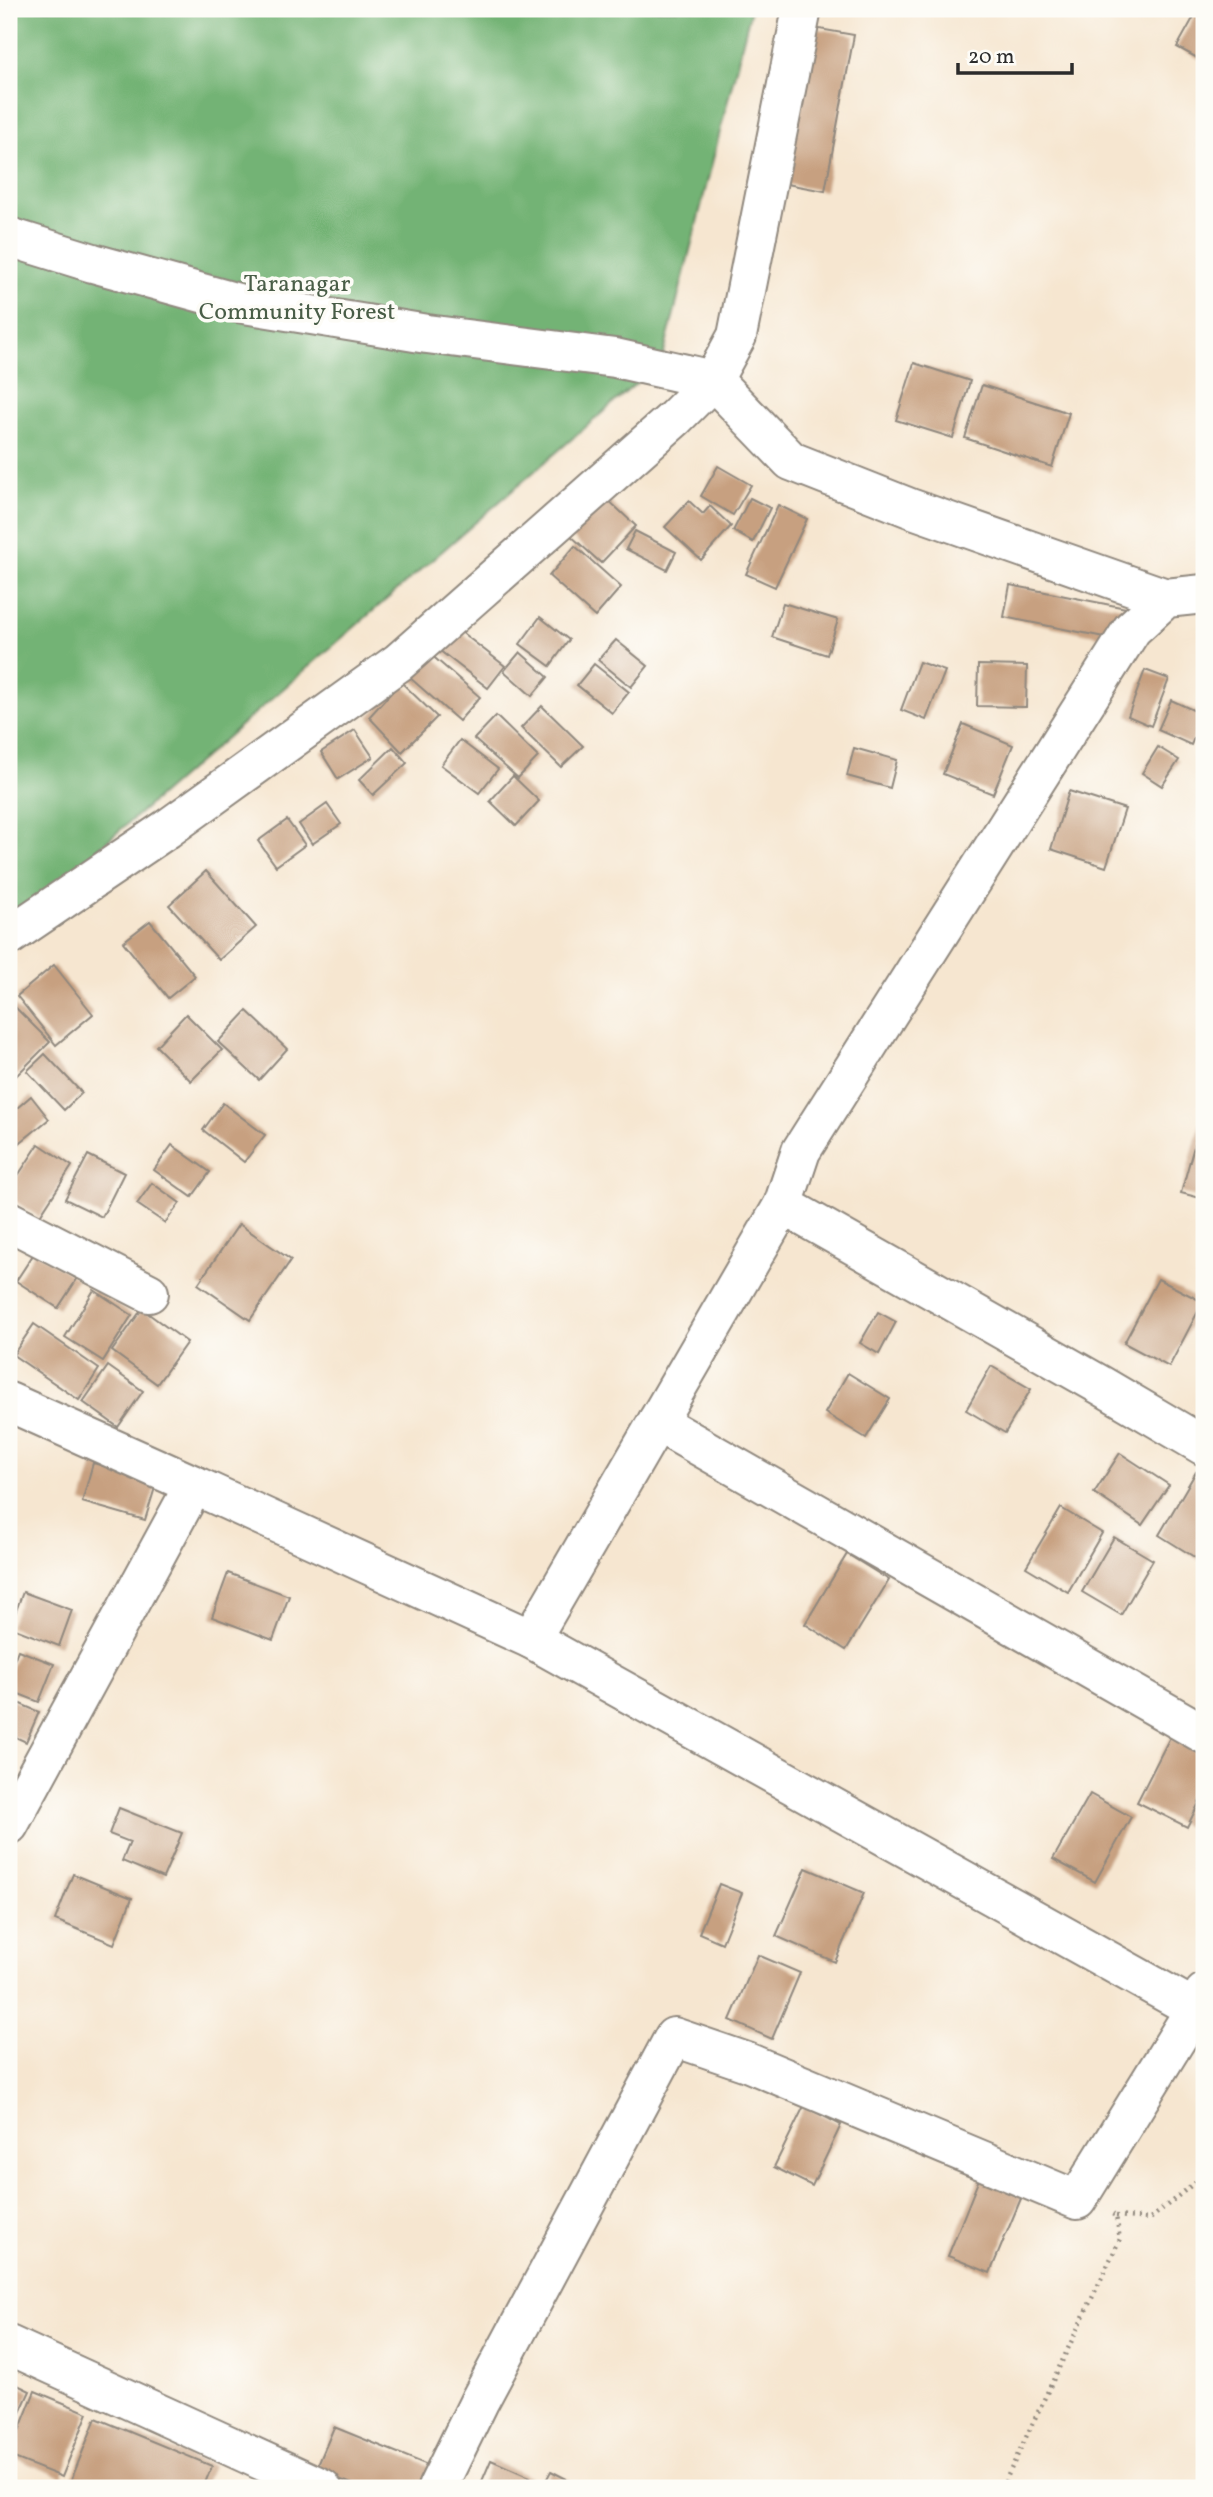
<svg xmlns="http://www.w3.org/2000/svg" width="1213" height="2497" viewBox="0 0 1213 2497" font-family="Vollkorn,serif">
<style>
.forest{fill:#73b375;stroke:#4f6f50;stroke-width:2}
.building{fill:#c7a080}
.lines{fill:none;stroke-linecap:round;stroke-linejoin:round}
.minor-casing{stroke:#90887e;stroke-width:42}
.path{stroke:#90887e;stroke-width:4.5;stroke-dasharray:2 5;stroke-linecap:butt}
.minor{stroke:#fff;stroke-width:38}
.labels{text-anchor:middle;stroke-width:7;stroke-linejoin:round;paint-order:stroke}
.park-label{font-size:24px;fill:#495d47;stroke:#fdfcf7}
</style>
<rect width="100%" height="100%" fill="#fdfcf7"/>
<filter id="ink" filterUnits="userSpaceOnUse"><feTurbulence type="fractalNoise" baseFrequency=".0143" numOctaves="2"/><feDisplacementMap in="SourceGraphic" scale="14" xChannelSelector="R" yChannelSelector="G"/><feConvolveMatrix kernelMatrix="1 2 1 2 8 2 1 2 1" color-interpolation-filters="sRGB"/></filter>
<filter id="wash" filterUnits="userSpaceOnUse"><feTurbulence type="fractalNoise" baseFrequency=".00686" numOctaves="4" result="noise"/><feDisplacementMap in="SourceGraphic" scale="28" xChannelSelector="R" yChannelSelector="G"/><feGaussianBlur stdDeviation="1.57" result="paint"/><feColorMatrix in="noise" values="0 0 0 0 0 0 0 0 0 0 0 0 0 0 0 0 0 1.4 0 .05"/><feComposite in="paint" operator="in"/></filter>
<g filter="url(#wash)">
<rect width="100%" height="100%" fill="#f6e6d0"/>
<polygon class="forest" points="9,9 751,9 662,361 9,926"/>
<g id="blocks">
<g class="building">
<polygon points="1196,13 1204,17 1203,61 1177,47"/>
<polygon points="808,27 854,35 825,191 781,183"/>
<polygon points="914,363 970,381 953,438 896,420"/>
<polygon points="982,385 1069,413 1052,467 965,438"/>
<polygon points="718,466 751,485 733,515 701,496"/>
<polygon points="605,497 636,526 601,563 570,535"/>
<polygon points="750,498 770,508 753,542 733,531"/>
<polygon points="689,501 703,514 710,506 731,526 701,560 665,527"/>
<polygon points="778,505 807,519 775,587 746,574"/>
<polygon points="635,531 676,552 667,570 626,549"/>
<polygon points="575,546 621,587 595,617 549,576"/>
<polygon points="1010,585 1126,608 1119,640 1004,617"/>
<polygon points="783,603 838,620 827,655 772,637"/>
<polygon points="540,617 569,640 550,666 520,644"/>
<polygon points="456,628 505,666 488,688 439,650"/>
<polygon points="616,640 648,666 631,687 598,660"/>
<polygon points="520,652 548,677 532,696 504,671"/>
<polygon points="429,653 480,697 459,721 409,677"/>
<polygon points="919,662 945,671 926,720 901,710"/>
<polygon points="594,664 629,692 612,713 577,685"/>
<polygon points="978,665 1027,666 1026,707 977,706"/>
<polygon points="1145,670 1169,679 1151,726 1128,716"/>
<polygon points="401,682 437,717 402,752 369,717"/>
<polygon points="1171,700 1204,715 1191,745 1158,730"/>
<polygon points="542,706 583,746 561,767 521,728"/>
<polygon points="496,716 538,757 518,778 474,739"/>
<polygon points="963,724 1013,745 993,794 943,774"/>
<polygon points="355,730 373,757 338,779 321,752"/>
<polygon points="460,740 498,769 479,793 441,765"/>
<polygon points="393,747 407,763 373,795 359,780"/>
<polygon points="1158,747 1179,760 1162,786 1142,773"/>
<polygon points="854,748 897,760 890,788 847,776"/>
<polygon points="513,776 539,801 516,826 490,801"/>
<polygon points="1069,791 1125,809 1106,867 1051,849"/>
<polygon points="327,804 341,824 312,844 299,824"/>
<polygon points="287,820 305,845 276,866 258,841"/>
<polygon points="206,871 256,927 219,960 169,905"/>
<polygon points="150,921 195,976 168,998 123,942"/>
<polygon points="54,965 93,1014 56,1045 17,996"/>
<polygon points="9,1001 50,1042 11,1081 9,1078"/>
<polygon points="247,1011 287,1049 259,1080 218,1042"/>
<polygon points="186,1014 222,1050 191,1081 156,1046"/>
<polygon points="45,1054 82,1093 64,1110 27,1071"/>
<polygon points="31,1096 49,1119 11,1150 9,1146 9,1115"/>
<polygon points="223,1103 265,1135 244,1162 203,1130"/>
<polygon points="1204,1110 1204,1199 1181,1193"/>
<polygon points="39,1144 72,1166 39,1217 9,1197 9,1189"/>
<polygon points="172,1145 210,1172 192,1197 154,1170"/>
<polygon points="88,1155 124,1173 102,1217 65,1199"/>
<polygon points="152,1183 180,1203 165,1223 137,1204"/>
<polygon points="239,1224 291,1260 250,1320 198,1284"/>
<polygon points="35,1252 77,1279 58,1308 16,1281"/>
<polygon points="1158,1279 1203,1302 1169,1367 1124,1343"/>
<polygon points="94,1290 132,1315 103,1361 65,1337"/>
<polygon points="142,1309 187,1342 157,1384 112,1351"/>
<polygon points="878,1312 896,1322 879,1354 860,1343"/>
<polygon points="34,1324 99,1369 79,1400 13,1355"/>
<polygon points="108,1366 143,1391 118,1427 83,1402"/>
<polygon points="991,1366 1031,1389 1005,1433 966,1410"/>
<polygon points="848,1373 890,1399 866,1438 825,1413"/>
<polygon points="1120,1453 1169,1485 1142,1525 1094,1493"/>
<polygon points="93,1463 157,1481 145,1520 82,1502"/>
<polygon points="1196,1472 1204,1477 1204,1563 1159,1535"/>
<polygon points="1061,1508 1102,1533 1068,1592 1026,1567"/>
<polygon points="1114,1537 1153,1560 1121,1615 1082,1592"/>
<polygon points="847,1554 889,1580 846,1650 805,1624"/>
<polygon points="228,1573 289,1596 273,1640 212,1617"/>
<polygon points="23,1592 72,1610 59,1646 10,1627"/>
<polygon points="18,1650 54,1664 39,1702 9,1690 9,1673"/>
<polygon points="9,1699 39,1712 26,1742 9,1734"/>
<polygon points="1170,1737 1204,1755 1204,1793 1187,1827 1137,1802"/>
<polygon points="1090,1794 1131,1817 1095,1882 1053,1859"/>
<polygon points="119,1808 182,1833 163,1878 122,1861 130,1842 109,1834"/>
<polygon points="806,1868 864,1893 835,1962 776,1936"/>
<polygon points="73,1874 132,1898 114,1944 55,1920"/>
<polygon points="719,1884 742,1893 722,1943 699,1933"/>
<polygon points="758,1955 800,1973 772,2039 730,2020"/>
<polygon points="804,2106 841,2125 812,2186 774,2167"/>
<polygon points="979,2179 1022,2196 990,2273 948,2256"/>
<polygon points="9,2381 30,2391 9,2436"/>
<polygon points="35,2391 88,2413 62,2477 9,2456"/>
<polygon points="96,2418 212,2466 203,2488 75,2488 69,2486"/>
<polygon points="334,2427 435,2468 427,2488 362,2488 316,2470"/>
<polygon points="491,2460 530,2477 525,2488 479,2488"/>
<polygon points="551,2471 584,2488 542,2488"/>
</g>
</g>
</g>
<g filter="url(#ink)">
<use href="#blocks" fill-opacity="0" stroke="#90887e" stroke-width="2"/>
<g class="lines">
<defs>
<g id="minor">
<polyline points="9,237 93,263 238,303 427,334 615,358 713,380 791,461 910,508 1166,598"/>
<polyline points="9,936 167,829 399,662 675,418 713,380 737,336 802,9"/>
<polyline points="783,1205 1102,1386 1204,1446"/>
<polyline points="9,1221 149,1293"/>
<polyline points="9,1402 194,1485"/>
<polyline points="657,1422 1204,1734"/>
<polyline points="531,1639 1195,2009 1204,1993"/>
<polyline points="9,1825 194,1485 531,1639 783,1205 801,1151 1132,629 1166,598 1204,594"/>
<polyline points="9,2345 322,2488"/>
<polyline points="437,2488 480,2400 674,2037 747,2062 1077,2200 1195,2009"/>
</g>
</defs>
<use href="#minor" class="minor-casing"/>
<g class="path">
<polyline points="1116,2216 1150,2219 1193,2184 1204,2171"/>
<polyline points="1002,2488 1120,2239 1116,2216 1112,2214"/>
</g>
<use href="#minor" class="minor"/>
</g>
</g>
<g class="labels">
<g class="park-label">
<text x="297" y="291">Taranagar<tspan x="297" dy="28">Community Forest</tspan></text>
</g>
</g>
<rect width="1213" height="2497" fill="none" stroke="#fdfcf7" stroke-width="35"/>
<path d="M958 63v10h114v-10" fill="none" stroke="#2b2b2b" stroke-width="3.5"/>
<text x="968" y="63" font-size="21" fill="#2b2b2b" stroke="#fdfcf7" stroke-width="5" paint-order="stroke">20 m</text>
</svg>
